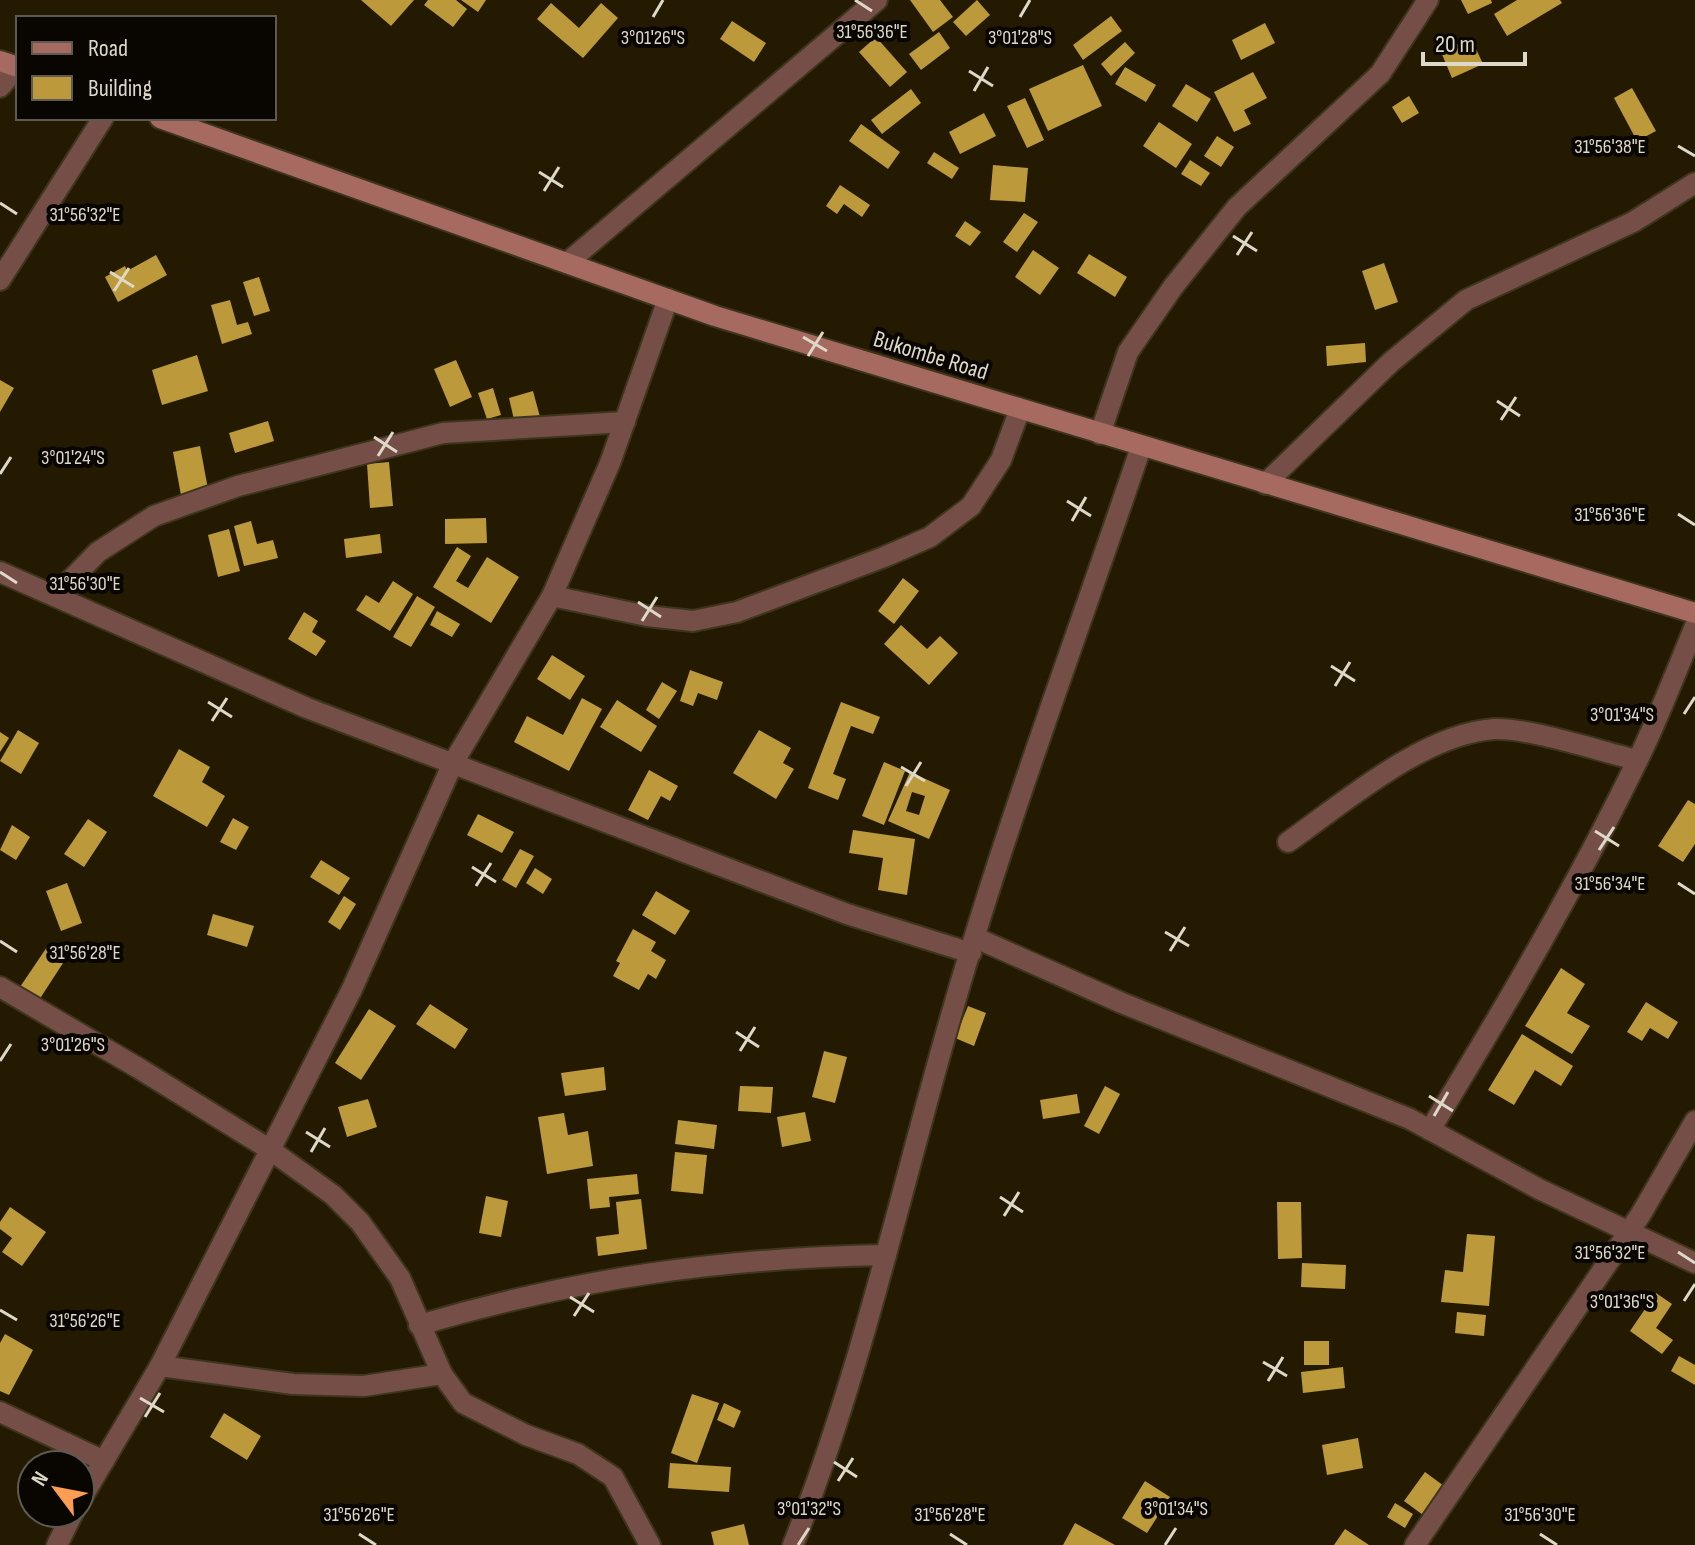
<svg xmlns="http://www.w3.org/2000/svg" width="1695" height="1545" viewBox="0 0 1695 1545" font-family="'Sofia Sans Condensed',sans-serif">
<style>
.building{fill:#bc9a3b;fill-rule:evenodd}
.lines{fill:none;stroke-linecap:round;stroke-linejoin:round}
.minor-casing{stroke:#3e351d;stroke-width:24}
.secondary-casing{stroke:#3e351d;stroke-width:24}
.minor{stroke:#754e48;stroke-width:20}
.secondary{stroke:#a76a61;stroke-width:20}
.ticks{fill:none;stroke:#ded8c9;stroke-width:3}
.labels{text-anchor:middle;stroke-width:8;stroke-linejoin:round;paint-order:stroke}
.street-label{font-size:24px;fill:#ded8c9;stroke:#090601}
.ticks-label{font-size:20px;text-anchor:middle;fill:#ded8c9;stroke:#090601;stroke-width:8;stroke-linejoin:round;paint-order:stroke}
</style>
<rect width="100%" height="100%" fill="#241a01"/>
<g class="building">
<polygon points="361,0 414,0 391,26"/>
<polygon points="428,0 456,0 467,9 453,27 424,5"/>
<polygon points="461,0 486,0 478,12"/>
<polygon points="910,0 940,0 953,17 933,32"/>
<polygon points="977,0 990,15 966,36 953,22"/>
<polygon points="1461,0 1491,0 1492,3 1468,14"/>
<polygon points="1517,0 1560,0 1562,3 1507,36 1494,14"/>
<polygon points="551,3 579,28 601,3 618,18 583,58 537,19"/>
<polygon points="1111,16 1122,31 1083,60 1073,45"/>
<polygon points="732,21 766,43 754,62 720,39"/>
<polygon points="1265,23 1275,43 1241,60 1232,40"/>
<polygon points="939,32 950,48 921,70 909,54"/>
<polygon points="876,37 907,72 890,87 859,52"/>
<polygon points="1471,38 1483,64 1452,78 1441,52"/>
<polygon points="1125,42 1135,53 1111,76 1101,64"/>
<polygon points="1083,65 1102,106 1048,131 1029,89"/>
<polygon points="1125,67 1156,85 1146,102 1115,84"/>
<polygon points="1253,72 1267,98 1244,110 1251,124 1234,132 1214,92"/>
<polygon points="1186,84 1211,99 1197,122 1172,106"/>
<polygon points="1632,88 1656,131 1637,141 1614,98"/>
<polygon points="911,89 921,103 882,134 871,120"/>
<polygon points="1409,96 1419,113 1402,123 1392,107"/>
<polygon points="1025,98 1044,140 1027,148 1007,106"/>
<polygon points="984,113 996,136 960,154 949,132"/>
<polygon points="1159,122 1192,144 1176,168 1143,146"/>
<polygon points="861,124 900,152 888,169 849,141"/>
<polygon points="1217,136 1234,147 1221,167 1204,156"/>
<polygon points="934,152 959,168 952,179 927,163"/>
<polygon points="1190,160 1210,173 1201,186 1181,174"/>
<polygon points="993,165 1028,168 1025,202 990,200"/>
<polygon points="840,185 870,205 862,217 844,204 837,214 826,206"/>
<polygon points="1024,213 1038,222 1017,252 1003,242"/>
<polygon points="965,221 981,232 970,246 955,236"/>
<polygon points="1033,250 1059,268 1040,295 1015,277"/>
<polygon points="1089,254 1127,277 1115,297 1077,273"/>
<polygon points="156,255 167,275 118,302 105,277 125,266 127,271"/>
<polygon points="1384,263 1398,302 1375,310 1362,271"/>
<polygon points="259,277 270,311 254,316 243,282"/>
<polygon points="230,300 237,325 248,322 252,334 222,344 211,305"/>
<polygon points="1365,343 1366,362 1327,366 1326,346"/>
<polygon points="197,355 208,391 162,405 152,370"/>
<polygon points="456,360 472,397 450,407 434,369"/>
<polygon points="0,380 14,388 0,412"/>
<polygon points="493,388 501,415 487,419 478,393"/>
<polygon points="533,391 540,417 515,424 509,398"/>
<polygon points="268,421 274,441 235,453 229,433"/>
<polygon points="200,446 208,489 181,495 173,452"/>
<polygon points="389,462 393,506 370,508 367,464"/>
<polygon points="486,518 487,543 445,544 445,519"/>
<polygon points="251,521 257,544 273,540 278,558 244,566 234,526"/>
<polygon points="229,529 240,571 218,577 208,535"/>
<polygon points="380,534 382,553 346,558 344,539"/>
<polygon points="457,547 471,556 456,581 468,588 487,557 519,577 491,623 433,587"/>
<polygon points="903,578 919,591 894,624 878,611"/>
<polygon points="393,581 413,594 390,631 356,610 366,595 379,603"/>
<polygon points="417,596 435,607 411,647 393,637"/>
<polygon points="437,611 460,624 452,637 430,625"/>
<polygon points="304,612 318,621 312,632 326,641 316,656 288,639"/>
<polygon points="901,625 927,649 940,636 958,653 929,685 884,644"/>
<polygon points="552,655 585,676 570,700 537,679"/>
<polygon points="690,670 723,682 717,700 698,693 693,706 680,701"/>
<polygon points="662,682 677,691 659,719 646,710"/>
<polygon points="582,698 602,709 569,771 514,742 527,716 563,735"/>
<polygon points="617,700 657,726 641,752 600,727"/>
<polygon points="841,702 880,717 873,734 851,726 833,774 846,779 838,800 808,788"/>
<polygon points="18,730 39,743 21,774 0,761"/>
<polygon points="759,730 791,748 783,763 794,769 776,799 733,773"/>
<polygon points="0,732 9,738 0,752"/>
<polygon points="179,749 210,767 202,782 225,796 207,827 153,796"/>
<polygon points="884,762 905,771 884,825 862,816"/>
<polygon points="649,770 678,786 670,801 661,796 648,820 628,810"/>
<path d="M 910,772 L 950,790 L 929,839 L 888,821 ZM 912,792 L 925,796 L 919,815 L 906,811 Z"/>
<polygon points="1688,800 1695,804 1695,844 1683,862 1658,846"/>
<polygon points="478,814 514,832 502,853 467,835"/>
<polygon points="233,818 249,827 236,850 220,842"/>
<polygon points="88,819 107,832 84,867 64,854"/>
<polygon points="12,825 30,837 16,860 0,850"/>
<polygon points="853,830 915,839 907,895 878,890 883,858 849,853"/>
<polygon points="520,849 534,856 516,888 502,880"/>
<polygon points="321,860 350,878 339,895 310,877"/>
<polygon points="535,868 552,879 543,894 526,883"/>
<polygon points="67,883 82,923 61,931 46,891"/>
<polygon points="656,891 690,911 675,935 642,915"/>
<polygon points="344,896 356,904 340,930 328,922"/>
<polygon points="213,914 254,926 247,947 207,935"/>
<polygon points="633,929 656,942 651,951 666,960 656,979 648,974 639,990 613,976 620,963 616,961"/>
<polygon points="47,947 65,960 39,1000 20,987"/>
<polygon points="1561,968 1585,984 1567,1013 1590,1026 1572,1054 1525,1026"/>
<polygon points="1646,1002 1678,1022 1668,1039 1650,1028 1642,1041 1627,1032"/>
<polygon points="430,1004 468,1029 455,1049 416,1024"/>
<polygon points="968,1006 986,1013 974,1046 955,1038"/>
<polygon points="369,1009 396,1026 361,1080 335,1063"/>
<polygon points="1522,1034 1573,1066 1561,1086 1535,1070 1514,1105 1488,1090"/>
<polygon points="824,1051 847,1057 835,1103 812,1097"/>
<polygon points="604,1067 606,1090 565,1096 561,1073"/>
<polygon points="740,1086 773,1087 771,1113 738,1111"/>
<polygon points="1105,1086 1120,1094 1099,1134 1084,1126"/>
<polygon points="1077,1094 1080,1113 1043,1119 1040,1100"/>
<polygon points="368,1099 377,1127 347,1137 338,1107"/>
<polygon points="805,1112 811,1141 782,1147 777,1117"/>
<polygon points="564,1113 568,1135 588,1131 593,1166 547,1174 538,1117"/>
<polygon points="678,1120 717,1125 714,1149 675,1144"/>
<polygon points="675,1152 707,1155 703,1194 671,1191"/>
<polygon points="637,1174 639,1194 609,1197 610,1207 590,1209 587,1179"/>
<polygon points="486,1196 508,1201 501,1237 479,1233"/>
<polygon points="641,1199 647,1249 598,1256 596,1237 619,1234 616,1202"/>
<polygon points="1277,1202 1301,1202 1302,1258 1278,1259"/>
<polygon points="10,1207 46,1232 22,1266 2,1252 12,1238 0,1229 0,1222"/>
<polygon points="1467,1234 1495,1236 1489,1306 1441,1302 1445,1270 1463,1272"/>
<polygon points="1302,1263 1346,1265 1345,1289 1301,1287"/>
<polygon points="1656,1293 1672,1304 1656,1328 1673,1340 1662,1354 1630,1331"/>
<polygon points="1457,1312 1486,1315 1484,1336 1455,1333"/>
<polygon points="5,1334 33,1350 9,1395 0,1391 0,1343"/>
<rect x="1304" y="1341" width="25" height="24"/>
<polygon points="1679,1356 1695,1365 1695,1385 1671,1371"/>
<polygon points="1343,1367 1345,1388 1303,1393 1301,1372"/>
<polygon points="692,1394 719,1403 697,1463 671,1453"/>
<polygon points="724,1403 741,1411 734,1428 717,1420"/>
<polygon points="224,1413 261,1436 247,1460 210,1437"/>
<polygon points="1358,1438 1363,1468 1327,1475 1322,1445"/>
<polygon points="670,1463 731,1467 729,1492 668,1488"/>
<polygon points="1425,1472 1444,1486 1423,1515 1404,1501"/>
<polygon points="1145,1481 1170,1497 1147,1533 1122,1518"/>
<polygon points="1395,1503 1413,1514 1405,1528 1387,1517"/>
<polygon points="1075,1523 1115,1545 1063,1545"/>
<polygon points="744,1524 749,1545 714,1545 711,1532"/>
<polygon points="1345,1529 1369,1545 1334,1545"/>
</g>
<g class="lines">
<defs>
<g id="minor">
<polyline points="0,87 17,67"/>
<polyline points="567,263 877,0"/>
<polyline points="0,280 103,118"/>
<polyline points="1100,434 1128,352 1173,287 1237,207 1380,74 1428,0"/>
<polyline points="1265,484 1391,362 1466,300 1633,222 1695,183"/>
<polyline points="0,572 307,708 847,914 971,953"/>
<polyline points="55,596 98,552 154,516 238,486 443,433 625,422"/>
<polyline points="552,596 647,616 693,621 737,612 884,557 930,537 971,506 1001,460 1020,409"/>
<path d="M 1288,842 C 1345,802 1423,734 1494,729 C 1527,727 1602,752 1637,760"/>
<polyline points="976,938 1122,1003 1410,1119 1539,1189 1695,1263"/>
<polyline points="0,987 140,1069 269,1149 333,1195 360,1222 400,1278 442,1374 463,1403 526,1435 578,1454 613,1477 650,1545"/>
<path d="M 1430,1130 C 1506,1006 1580,880 1643,749 C 1662,709 1678,667 1695,626"/>
<path d="M 419,1325 C 578,1278 721,1258 886,1255"/>
<polyline points="160,1366 293,1384 364,1386 442,1374"/>
<polyline points="0,1412 104,1461"/>
<polyline points="80,1501 160,1366 352,989 453,763 552,596 610,463 668,299"/>
<polyline points="57,1545 73,1513"/>
<path d="M 793,1545 C 863,1369 902,1183 955,1002 C 1009,815 1079,631 1141,447"/>
<polyline points="1415,1545 1641,1214 1695,1121"/>
</g>
<g id="secondary">
<polyline points="0,61 18,67"/>
<polyline points="160,118 715,316 1695,613"/>
</g>
</defs>
<use href="#minor" class="minor-casing"/>
<use href="#secondary" class="secondary-casing"/>
<use href="#minor" class="minor"/>
<use href="#secondary" class="secondary"/>
</g>
<path class="ticks" d="M 855,0 L 872,11M 653,17 L 663,0M 1020,17 L 1030,0M 969,71 L 993,86M 974,91 L 988,67M 1678,146 L 1695,156M 539,172 L 563,187M 544,191 L 559,167M 0,203 L 17,214M 1233,236 L 1257,251M 1237,255 L 1252,232M 110,272 L 134,287M 114,291 L 129,268M 803,337 L 827,351M 808,356 L 823,332M 1497,401 L 1520,416M 1501,420 L 1516,397M 374,437 L 397,452M 378,456 L 393,432M 0,474 L 11,457M 1067,501 L 1091,516M 1678,514 L 1695,525M 1072,521 L 1086,497M 0,572 L 17,583M 638,602 L 661,617M 642,621 L 657,597M 1331,666 L 1355,681M 1335,686 L 1350,662M 208,702 L 232,717M 1684,714 L 1695,697M 212,721 L 227,698M 901,767 L 925,781M 906,786 L 921,762M 1595,831 L 1619,846M 1599,850 L 1614,827M 472,867 L 496,882M 1678,883 L 1695,894M 476,886 L 491,863M 1165,932 L 1189,946M 0,941 L 17,952M 1170,951 L 1185,927M 736,1032 L 759,1047M 740,1051 L 755,1027M 0,1061 L 11,1044M 1429,1096 L 1453,1111M 1434,1116 L 1448,1092M 306,1132 L 330,1147M 311,1152 L 325,1128M 1000,1197 L 1023,1212M 1004,1216 L 1019,1192M 1678,1252 L 1695,1263M 570,1297 L 594,1312M 1684,1301 L 1695,1284M 0,1310 L 17,1320M 574,1316 L 589,1293M 1263,1362 L 1287,1376M 1268,1381 L 1283,1357M 140,1398 L 164,1412M 145,1417 L 160,1393M 834,1462 L 857,1477M 838,1481 L 853,1458M 359,1534 L 376,1545M 950,1534 L 967,1545M 1540,1534 L 1557,1545M 798,1545 L 809,1528M 1165,1545 L 1176,1528"/>
<g class="labels">
<g class="street-label">
<text transform="translate(931 355) rotate(17)" y="8">Bukombe Road</text>
</g>
</g>
<g class="ticks-label">
<text x="872" y="38">31°56'36"E</text>
<text x="653" y="44">3°01'26"S</text>
<text x="1020" y="44">3°01'28"S</text>
<text x="1610" y="153">31°56'38"E</text>
<text x="85" y="221">31°56'32"E</text>
<text x="73" y="464">3°01'24"S</text>
<text x="1610" y="521">31°56'36"E</text>
<text x="85" y="590">31°56'30"E</text>
<text x="1622" y="721">3°01'34"S</text>
<text x="1610" y="890">31°56'34"E</text>
<text x="85" y="959">31°56'28"E</text>
<text x="73" y="1051">3°01'26"S</text>
<text x="1610" y="1259">31°56'32"E</text>
<text x="1622" y="1308">3°01'36"S</text>
<text x="85" y="1327">31°56'26"E</text>
<text x="809" y="1515">3°01'32"S</text>
<text x="1176" y="1515">3°01'34"S</text>
<text x="359" y="1521">31°56'26"E</text>
<text x="950" y="1521">31°56'28"E</text>
<text x="1540" y="1521">31°56'30"E</text>
</g>
<rect x="16" y="16" width="260" height="104" fill="#090601" stroke="#5e5a51" stroke-width="2"/>
<rect x="32" y="42" width="40" height="12" fill="#a76a61" stroke="#5e5a51" stroke-width="2"/>
<text x="88" y="56" font-size="24" fill="#ded8c9">Road</text>
<rect x="32" y="76" width="40" height="24" fill="#bc9a3b" stroke="#5e5a51" stroke-width="2"/>
<text x="88" y="96" font-size="24" fill="#ded8c9">Building</text>
<g transform="translate(56 1489) rotate(302)"><circle r="38" fill="#090601" stroke="#5e5a51" stroke-width="2"/>
<path d="M0-6L14 30L0 20L-14 30Z" fill="#fc9d53"/>
<text y="-12" font-size="22" font-weight="bold" text-anchor="middle" fill="#ded8c9">N</text>
</g>
<path d="M1423 52v12h102v-12" fill="none" stroke="#ded8c9" stroke-width="4"/>
<text x="1435" y="52" font-size="24" fill="#ded8c9" stroke="#090601" stroke-width="6" paint-order="stroke">20 m</text>
</svg>
